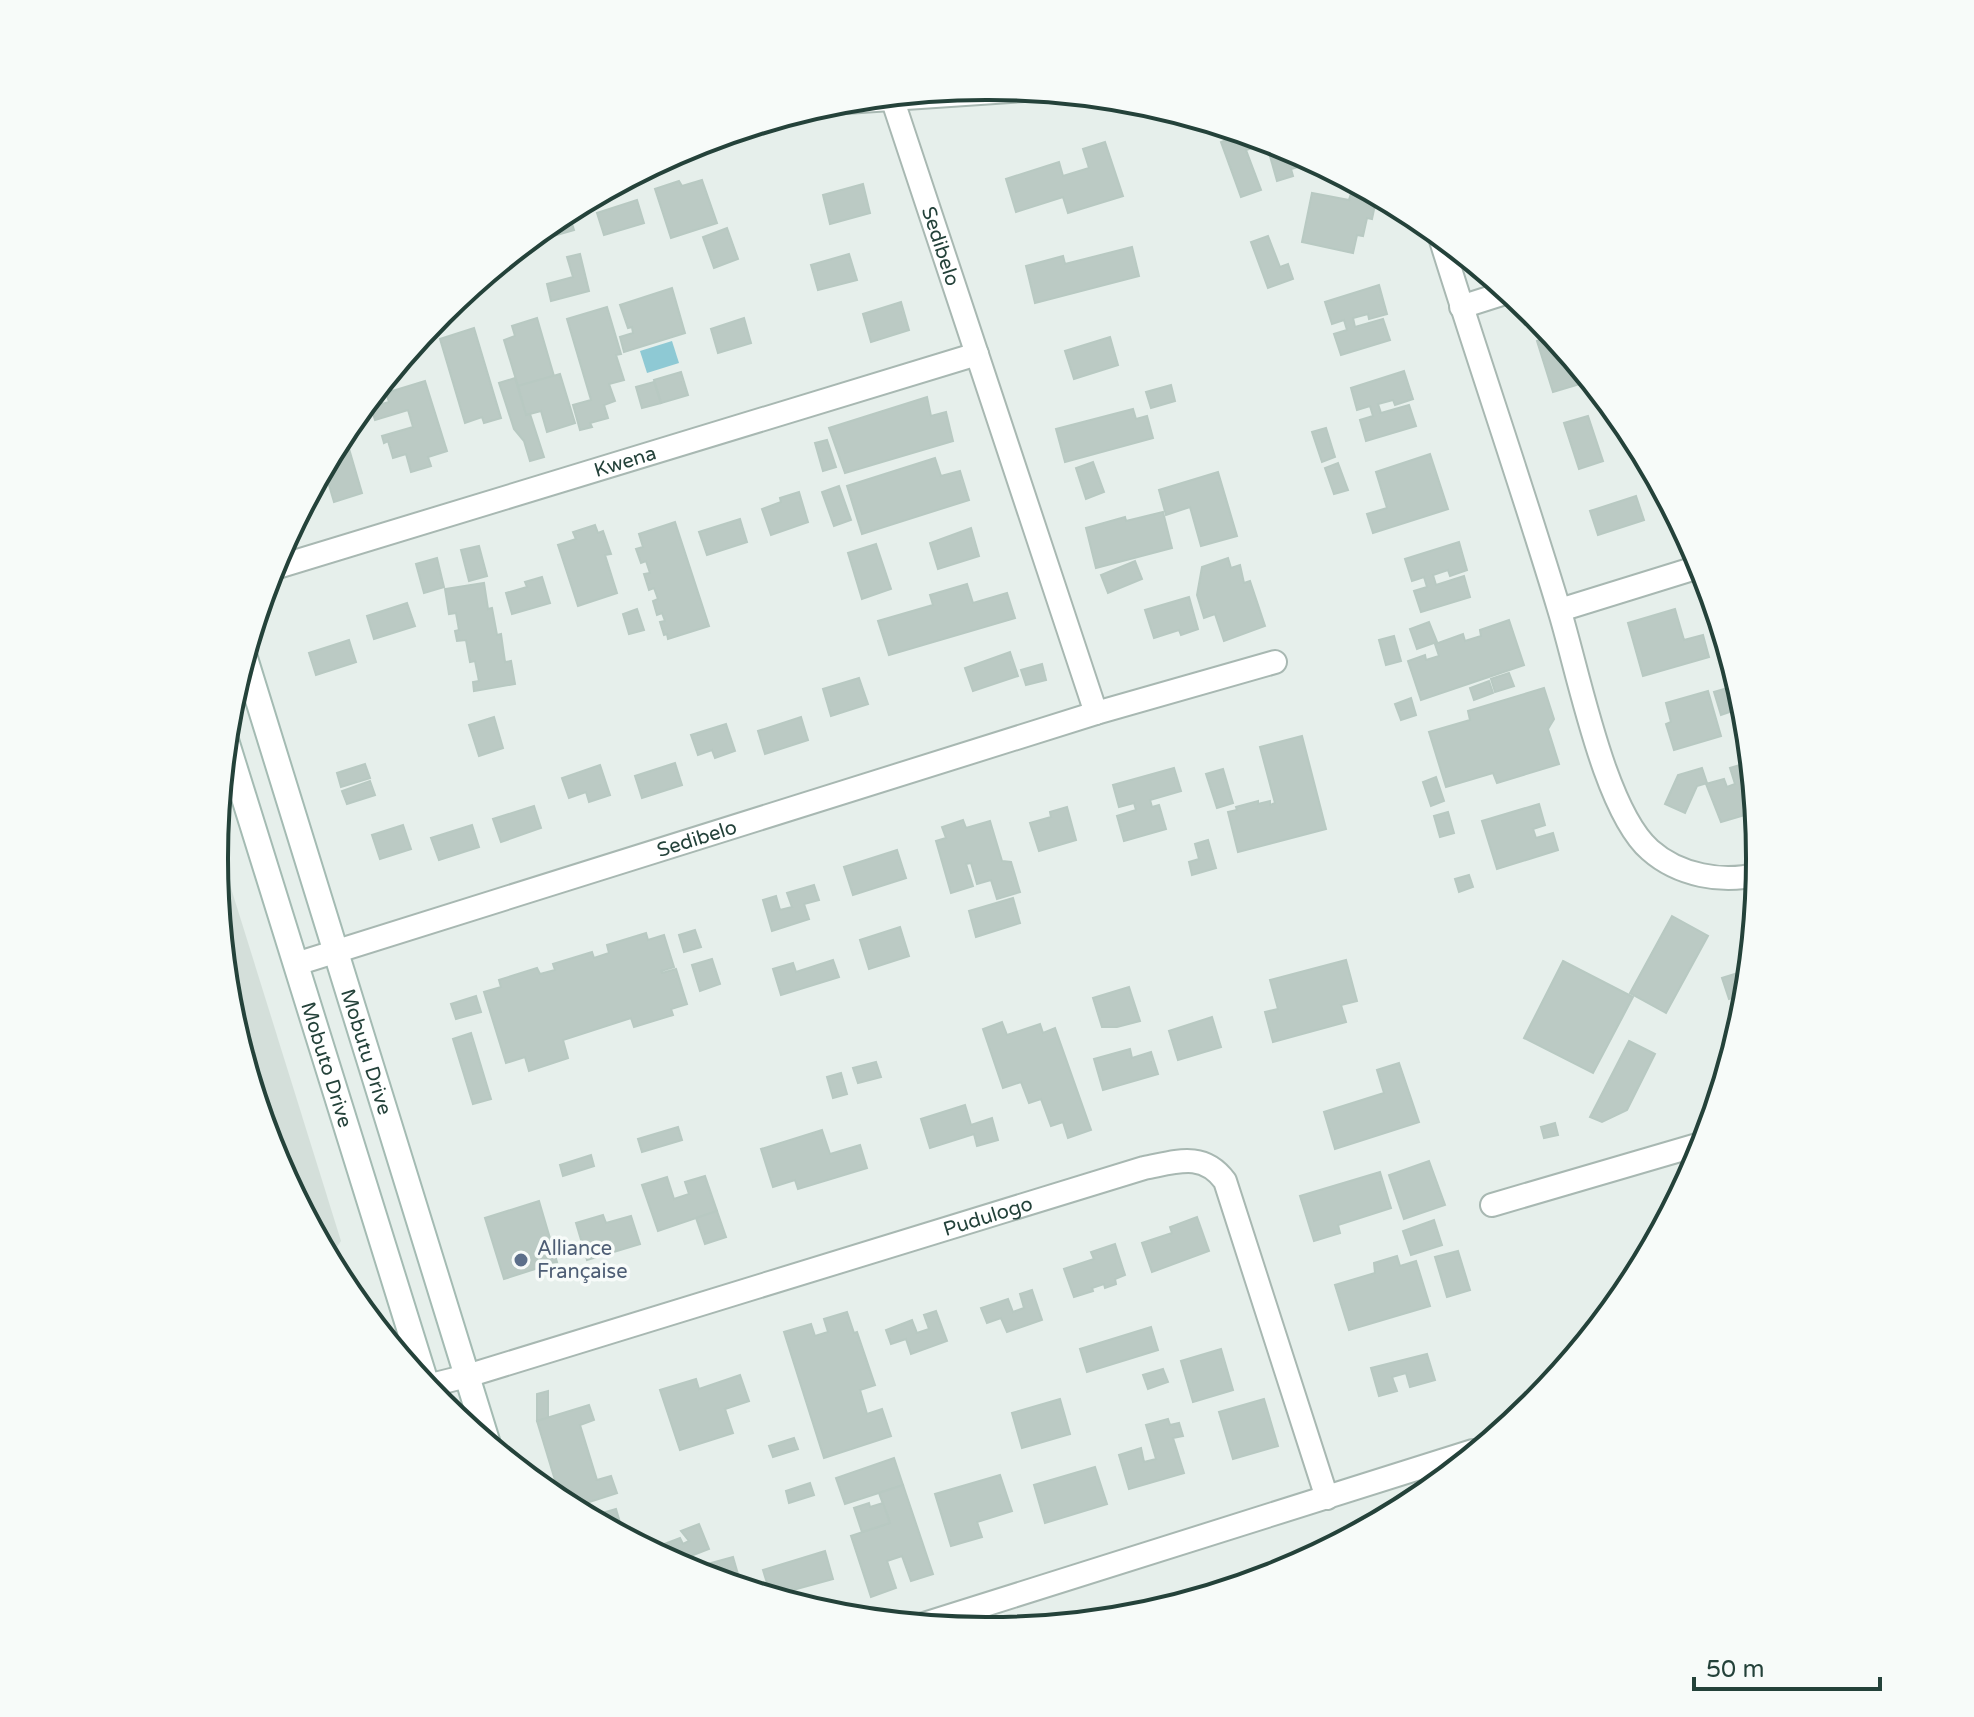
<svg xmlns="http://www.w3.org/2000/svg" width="1974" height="1717" viewBox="0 0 1974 1717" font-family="'Varela Round',sans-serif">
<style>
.built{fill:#d4dfda}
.water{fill:#8ec9d4}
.building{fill:#bbcac4;stroke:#b8c9c2;stroke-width:2}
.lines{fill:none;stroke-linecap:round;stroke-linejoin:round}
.street-casing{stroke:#a8b8b2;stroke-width:26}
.secondary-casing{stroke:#a4bbb3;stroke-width:28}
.street{stroke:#fff;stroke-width:22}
.secondary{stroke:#fff;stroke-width:24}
.service-dot{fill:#5c6f8a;stroke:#f7fbf9;stroke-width:3}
.labels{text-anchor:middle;stroke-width:7;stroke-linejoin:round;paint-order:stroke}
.street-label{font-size:20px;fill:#24423a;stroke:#f7fbf9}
.service-label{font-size:20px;fill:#4e5e75;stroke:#f7fbf9;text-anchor:start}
.rim{fill:none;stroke:#24423a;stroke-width:4}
</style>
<rect width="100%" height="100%" fill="#e6efeb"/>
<polygon class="built" points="216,840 341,1241 329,1259 273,1154 229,1009 215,858"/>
<polygon class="water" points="672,341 679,363 647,373 640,351"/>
<g class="building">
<polygon points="1244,133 1255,136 1258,146 1246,150 1261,190 1241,197 1221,142"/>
<polygon points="1105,142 1123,196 1068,213 1063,197 1016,212 1006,179 1059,162 1063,176 1089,168 1083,149"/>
<polygon points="1283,145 1324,167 1311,171 1309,164 1291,169 1293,176 1277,181 1268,149"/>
<polygon points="702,180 717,223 671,238 655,189 679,181 682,186"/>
<polygon points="863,184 870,213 830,224 823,195"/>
<polygon points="1352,190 1377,195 1372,219 1367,218 1363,236 1357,235 1353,253 1302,242 1312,193 1349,200"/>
<polygon points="637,200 644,223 604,235 597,213"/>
<polygon points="568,211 574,230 532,242 531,239"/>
<polygon points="727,228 738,259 714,268 703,237"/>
<polygon points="1268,236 1280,267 1288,264 1293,279 1268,288 1251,242"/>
<polygon points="1132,247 1139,276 1035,303 1026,266 1063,256 1065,264"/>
<polygon points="580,254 589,291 551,301 547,284 573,277 567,257"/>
<polygon points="849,254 857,280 818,290 811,265"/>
<polygon points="1379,285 1387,314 1369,319 1368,314 1353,318 1355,327 1383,319 1390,340 1341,355 1334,334 1347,330 1344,320 1332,324 1325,302"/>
<polygon points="672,288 685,333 624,352 620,337 633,333 632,327 628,328 620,305"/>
<polygon points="901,302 909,330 871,342 863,314"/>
<polygon points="607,307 621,354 616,355 624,380 609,384 615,401 604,405 608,418 590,423 592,427 580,430 573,405 591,400 567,319"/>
<polygon points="537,318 554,376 518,386 504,340 515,336 512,326"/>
<polygon points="744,318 751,343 718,353 711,329"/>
<polygon points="474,328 501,418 484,423 482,417 465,423 440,339"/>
<polygon points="1553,336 1590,381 1553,392 1537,341"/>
<polygon points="1110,337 1118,365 1074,379 1065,351"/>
<polygon points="1404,371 1413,399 1395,405 1393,400 1378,404 1381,413 1409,405 1416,426 1366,441 1360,420 1373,416 1370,406 1357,410 1351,388"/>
<polygon points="681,372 688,395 661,403 654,380"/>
<polygon points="560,374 575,423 547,432 541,411 526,415 518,386"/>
<polygon points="515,378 526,415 530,414 544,457 530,461 524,441 514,429 499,383"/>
<polygon points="425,381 447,451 428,457 431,466 411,472 406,454 393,458 388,441 384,443 382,436 413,427 408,410 375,420 371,407 389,402 386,393"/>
<polygon points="654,382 661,403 642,408 636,387"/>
<polygon points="1171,385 1175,401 1151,408 1146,392"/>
<polygon points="927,397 931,416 946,412 953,441 845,473 829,428"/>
<polygon points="1133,409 1136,419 1147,416 1153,438 1065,462 1056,429"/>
<polygon points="1588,416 1603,461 1579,469 1564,423"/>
<polygon points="1326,428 1335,457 1322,462 1312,432"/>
<polygon points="827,440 836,467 823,471 815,443"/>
<polygon points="347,442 362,493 334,502 324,468 337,444"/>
<polygon points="1430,454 1448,509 1373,533 1367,514 1387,508 1376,472"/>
<polygon points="935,458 941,476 960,471 969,500 862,534 847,486"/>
<polygon points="1093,462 1104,492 1086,499 1076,468"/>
<polygon points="1338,463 1348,490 1334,494 1325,468"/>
<polygon points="1218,472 1237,536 1201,546 1190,507 1166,515 1159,490"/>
<polygon points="839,486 851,520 834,526 822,492"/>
<polygon points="799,492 808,522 771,535 762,509 781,502 780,498"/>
<polygon points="1636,496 1644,520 1598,535 1590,511"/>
<polygon points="1163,512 1172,548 1096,568 1086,528 1125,517 1126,521"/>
<polygon points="740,519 747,542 707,555 699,532"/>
<polygon points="675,522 709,626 668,639 667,634 664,635 660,622 665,621 662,613 657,615 653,601 658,599 654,588 649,590 644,574 650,573 646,561 641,563 636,549 643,547 639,534"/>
<polygon points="595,525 598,533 603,531 611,554 605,555 617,593 578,606 558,545 576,539 573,532"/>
<polygon points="971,528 979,556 938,569 930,543"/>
<polygon points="1459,542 1467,570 1450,576 1448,570 1433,575 1436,585 1464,576 1470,597 1421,612 1414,591 1427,587 1424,577 1412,581 1405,559"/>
<polygon points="876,544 891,589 862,599 848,553"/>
<polygon points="479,546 487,576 469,581 461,550"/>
<polygon points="437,558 444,587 424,593 416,564"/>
<polygon points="1228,558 1231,568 1240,565 1244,583 1250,581 1265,626 1224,641 1215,614 1204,618 1197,595 1202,567"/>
<polygon points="1135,561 1142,579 1108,593 1101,575"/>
<polygon points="542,577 550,603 512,614 506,593 527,587 525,582"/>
<polygon points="484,583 488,609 492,608 497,635 501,634 505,662 511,661 515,684 474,691 473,682 479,681 475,661 470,662 466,640 457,641 455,631 459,630 456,613 449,614 445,589"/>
<polygon points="967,584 973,603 1007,593 1015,618 889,655 878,621 933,605 930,595"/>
<polygon points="1189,597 1198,629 1181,635 1179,630 1154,638 1145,610"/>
<polygon points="407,603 415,626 374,639 367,616"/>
<polygon points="637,609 644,630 629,634 623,614"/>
<polygon points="1675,609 1684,640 1703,635 1709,657 1643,676 1628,623"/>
<polygon points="1509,620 1524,665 1421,700 1408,661 1425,655 1426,660 1439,656 1435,644 1463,634 1465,641 1481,636 1480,630"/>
<polygon points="1429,622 1437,642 1417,649 1410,629"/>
<polygon points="1394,636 1401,661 1386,665 1379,640"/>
<polygon points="349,640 356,662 316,675 309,653"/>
<polygon points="1010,652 1018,676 973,691 965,668"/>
<polygon points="1042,664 1046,680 1026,685 1021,670"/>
<polygon points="1509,673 1514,686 1495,692 1491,679"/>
<polygon points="859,678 868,704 831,716 823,689"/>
<polygon points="1489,681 1493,693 1474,700 1470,688"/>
<polygon points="1738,685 1744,707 1721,715 1714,692"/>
<polygon points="1544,688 1554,719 1548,729 1559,764 1497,783 1493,773 1446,787 1429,732 1470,720 1468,711"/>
<polygon points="1708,691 1721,736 1674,750 1666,724 1671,722 1666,703"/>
<polygon points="1411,698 1416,715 1401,720 1395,704"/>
<polygon points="494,717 503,748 479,756 469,725"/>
<polygon points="801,717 808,740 765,754 758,731"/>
<polygon points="726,724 735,751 715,758 712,750 698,755 691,735"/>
<polygon points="1302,736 1326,829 1238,852 1228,812 1237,810 1236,807 1258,801 1258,804 1270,801 1270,805 1275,803 1260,747"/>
<polygon points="1750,762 1755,812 1721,822 1706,784 1724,779 1727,787 1735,784 1730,768"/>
<polygon points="675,763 682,785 642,798 635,776"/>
<polygon points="365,764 370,778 341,787 337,773"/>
<polygon points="600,765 610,795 589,802 586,792 569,798 562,778"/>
<polygon points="1174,768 1181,791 1150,800 1152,807 1159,805 1166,829 1124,841 1117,816 1136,810 1134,803 1119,807 1113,785"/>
<polygon points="1702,768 1707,783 1697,786 1685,813 1665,804 1678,775"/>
<polygon points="1223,769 1233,803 1217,808 1206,774"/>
<polygon points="1436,777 1444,801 1431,806 1423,782"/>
<polygon points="370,781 375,795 347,804 342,791"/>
<polygon points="1539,804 1545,825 1533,829 1536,838 1553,833 1558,850 1497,869 1482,821"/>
<polygon points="534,806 541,828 501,842 493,819"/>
<polygon points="1067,807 1076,840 1039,851 1030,823 1051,817 1050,812"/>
<polygon points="1448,812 1454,833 1440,837 1434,816"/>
<polygon points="963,820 966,828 990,821 1002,861 1011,862 1020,892 997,899 991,880 977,884 971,863 966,864 973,886 951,893 936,841 946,838 942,827"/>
<polygon points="403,825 411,849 380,859 372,835"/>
<polygon points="472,825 479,847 439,860 431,838"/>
<polygon points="1208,840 1216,868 1192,875 1189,862 1199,859 1195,844"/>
<polygon points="897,850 906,878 853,895 844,867"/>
<polygon points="1469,875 1473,887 1459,892 1455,879"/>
<polygon points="814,885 819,900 804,904 809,919 772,931 763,900 776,896 780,910 792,907 787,893"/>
<polygon points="1013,898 1020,923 976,937 969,911"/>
<polygon points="1672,916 1708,936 1666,1013 1630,993"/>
<polygon points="900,927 909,956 869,969 860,940"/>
<polygon points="695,930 701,947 684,952 679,935"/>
<polygon points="646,933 648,940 664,935 674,967 661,971 662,973 676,969 687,1004 671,1009 673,1015 634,1027 631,1018 563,1040 568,1058 529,1071 525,1057 506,1063 484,992 501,987 499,980 537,968 540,974 555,970 553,964 592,952 594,958 609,953 607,945"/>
<polygon points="712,959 720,984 700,991 692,965"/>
<polygon points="833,960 839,977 781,995 773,969 793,963 796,972"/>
<polygon points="1346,960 1357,1001 1341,1005 1346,1022 1273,1042 1265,1012 1278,1009 1270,980"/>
<polygon points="1563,961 1633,997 1593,1073 1524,1038"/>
<polygon points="1748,970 1745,1010 1738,1029 1731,1009 1745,1005 1742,995 1729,999 1722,978"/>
<polygon points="1129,987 1140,1021 1117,1027 1102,1027 1093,998"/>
<polygon points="476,996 481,1012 456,1019 451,1004"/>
<polygon points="1212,1017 1221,1047 1178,1060 1169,1031"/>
<polygon points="1002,1022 1007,1035 1040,1024 1043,1033 1055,1028 1091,1130 1068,1138 1063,1122 1051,1126 1041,1099 1029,1103 1021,1082 1003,1088 983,1029"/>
<polygon points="471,1033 491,1099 473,1104 453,1039"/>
<polygon points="1629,1041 1655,1054 1627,1110 1602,1122 1590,1117"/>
<polygon points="1130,1049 1132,1058 1151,1052 1158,1074 1103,1090 1094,1059"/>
<polygon points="876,1062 881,1077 858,1083 853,1068"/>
<polygon points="1399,1063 1419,1122 1335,1149 1324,1112 1384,1093 1377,1070"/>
<polygon points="841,1073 847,1094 833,1098 827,1077"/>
<polygon points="965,1105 971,1125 992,1118 998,1140 977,1146 974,1134 930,1148 921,1119"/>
<polygon points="1555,1123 1558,1135 1544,1138 1541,1127"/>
<polygon points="678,1127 682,1140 642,1152 638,1139"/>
<polygon points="822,1130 830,1154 860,1145 867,1168 798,1189 795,1180 773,1187 761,1149"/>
<polygon points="591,1155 594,1166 563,1176 560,1165"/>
<polygon points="1429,1161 1445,1205 1404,1219 1389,1175"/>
<polygon points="1380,1172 1391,1208 1338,1225 1340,1233 1314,1241 1300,1196"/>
<polygon points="705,1176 717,1211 658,1231 642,1185 667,1177 674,1199 689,1194 685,1182"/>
<polygon points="539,1201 557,1262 504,1279 485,1218"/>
<polygon points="717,1211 726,1237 705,1244 696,1218"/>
<polygon points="603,1215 606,1223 631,1216 640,1244 587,1260 576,1223"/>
<polygon points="1197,1217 1209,1251 1152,1272 1142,1243 1172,1233 1170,1227"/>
<polygon points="1434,1220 1442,1245 1411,1255 1403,1231"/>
<polygon points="1115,1244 1125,1275 1115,1279 1116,1284 1105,1288 1104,1284 1092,1288 1093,1291 1074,1297 1064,1269 1094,1259 1091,1252"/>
<polygon points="1458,1251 1470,1290 1447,1297 1435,1257"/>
<polygon points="1397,1256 1400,1266 1416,1261 1430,1306 1349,1330 1335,1285 1375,1273 1374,1263"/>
<polygon points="1032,1290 1042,1320 1007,1332 1001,1318 987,1323 981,1308 1008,1299 1013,1312 1024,1308 1020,1294"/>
<polygon points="936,1311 947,1341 911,1354 906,1339 891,1344 886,1330 912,1320 917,1333 929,1329 924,1315"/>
<polygon points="847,1312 854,1333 857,1332 875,1385 860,1390 867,1414 882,1409 891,1436 824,1458 784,1332 811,1324 815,1336 828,1332 824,1319"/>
<polygon points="1151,1327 1158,1350 1087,1372 1080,1349"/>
<polygon points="1221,1349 1233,1390 1193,1402 1181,1361"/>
<polygon points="1427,1354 1435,1380 1410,1387 1406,1373 1392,1377 1397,1391 1379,1396 1371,1368"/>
<polygon points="1163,1369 1168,1382 1148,1389 1143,1375"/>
<polygon points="740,1375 749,1401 725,1409 733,1433 680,1450 660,1390 696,1379 699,1389"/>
<polygon points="548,1391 548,1418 537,1421 537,1394"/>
<polygon points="1060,1399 1070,1434 1022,1448 1012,1413"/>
<polygon points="1264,1399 1278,1446 1233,1459 1219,1412"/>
<polygon points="589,1405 594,1420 580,1425 597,1480 611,1476 617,1493 571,1508 562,1503 537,1421"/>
<polygon points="1168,1419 1170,1425 1179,1423 1183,1436 1173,1438 1184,1473 1129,1489 1119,1455 1141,1448 1144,1462 1156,1459 1146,1425"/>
<polygon points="794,1438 798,1449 773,1457 769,1446"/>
<polygon points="894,1458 903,1485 845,1504 836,1478"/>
<polygon points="1095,1467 1107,1504 1045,1523 1034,1485"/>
<polygon points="1000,1475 1012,1511 977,1522 982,1537 951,1546 935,1494"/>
<polygon points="810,1483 814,1495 789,1503 786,1491"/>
<polygon points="903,1485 933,1574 911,1581 902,1556 887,1561 896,1588 871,1597 851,1536 890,1523 879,1493"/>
<polygon points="869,1503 870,1507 883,1503 890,1523 862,1532 854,1508"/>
<polygon points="616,1509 624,1536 588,1517"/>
<polygon points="699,1524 709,1549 673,1563 670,1561 664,1544 680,1538 683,1544 689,1541 681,1531"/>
<polygon points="825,1551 833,1579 771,1596 763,1570"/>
<polygon points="733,1557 742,1588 708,1577 704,1565"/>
</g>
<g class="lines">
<defs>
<g id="street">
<path id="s1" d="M 892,98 L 1096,713"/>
<polyline points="831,103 1024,90"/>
<path d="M 1439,234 C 1478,360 1521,483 1559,609 C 1578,670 1604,810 1650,850 C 1678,875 1723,884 1758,874"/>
<polyline points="1461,307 1508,292"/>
<path id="s2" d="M 271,569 L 977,354"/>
<polyline points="1560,610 1702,566"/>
<path id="s3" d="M 296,964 L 1096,713 L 1275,662"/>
<polyline points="1492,1205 1704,1143"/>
<path id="s4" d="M 427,1386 L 467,1376 L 1144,1168 C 1176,1162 1203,1151 1225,1181 L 1327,1498"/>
<polyline points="921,1625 1473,1451"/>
</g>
<g id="secondary">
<path id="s5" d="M 245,658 L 488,1444"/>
<path id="s6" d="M 226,740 L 428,1389"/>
</g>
</defs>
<use href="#street" class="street-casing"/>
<use href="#secondary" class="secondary-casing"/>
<use href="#street" class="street"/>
<use href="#secondary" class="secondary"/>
</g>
<circle class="service-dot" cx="521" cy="1260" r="8"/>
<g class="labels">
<g class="street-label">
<text dy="7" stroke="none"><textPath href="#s1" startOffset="156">Sedibelo</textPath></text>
<text dy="7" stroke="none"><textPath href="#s2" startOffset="370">Kwena</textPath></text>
<text dy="7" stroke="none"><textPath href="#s3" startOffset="420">Sedibelo</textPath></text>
<text dy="7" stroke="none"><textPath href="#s5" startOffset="412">Mobutu Drive</textPath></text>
<text dy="7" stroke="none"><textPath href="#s6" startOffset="340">Mobuto Drive</textPath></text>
<text dy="7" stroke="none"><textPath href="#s4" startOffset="586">Pudulogo</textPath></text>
</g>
<g class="service-label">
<text x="537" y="1255">Alliance<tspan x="537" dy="23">Française</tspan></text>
</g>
</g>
<path d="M0 0H1974V1717H0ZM986 100H988A758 758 0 0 1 1746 858V859A758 758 0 0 1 988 1617H986A758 758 0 0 1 228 859V858A758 758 0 0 1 986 100Z" fill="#f7fbf9" fill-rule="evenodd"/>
<path class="rim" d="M986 100H988A758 758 0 0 1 1746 858V859A758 758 0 0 1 988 1617H986A758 758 0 0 1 228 859V858A758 758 0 0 1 986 100Z"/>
<path d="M1694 1677v12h186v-12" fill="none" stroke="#24423a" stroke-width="4"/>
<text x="1706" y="1677" font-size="24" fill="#24423a" stroke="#f7fbf9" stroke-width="6" paint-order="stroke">50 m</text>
</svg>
